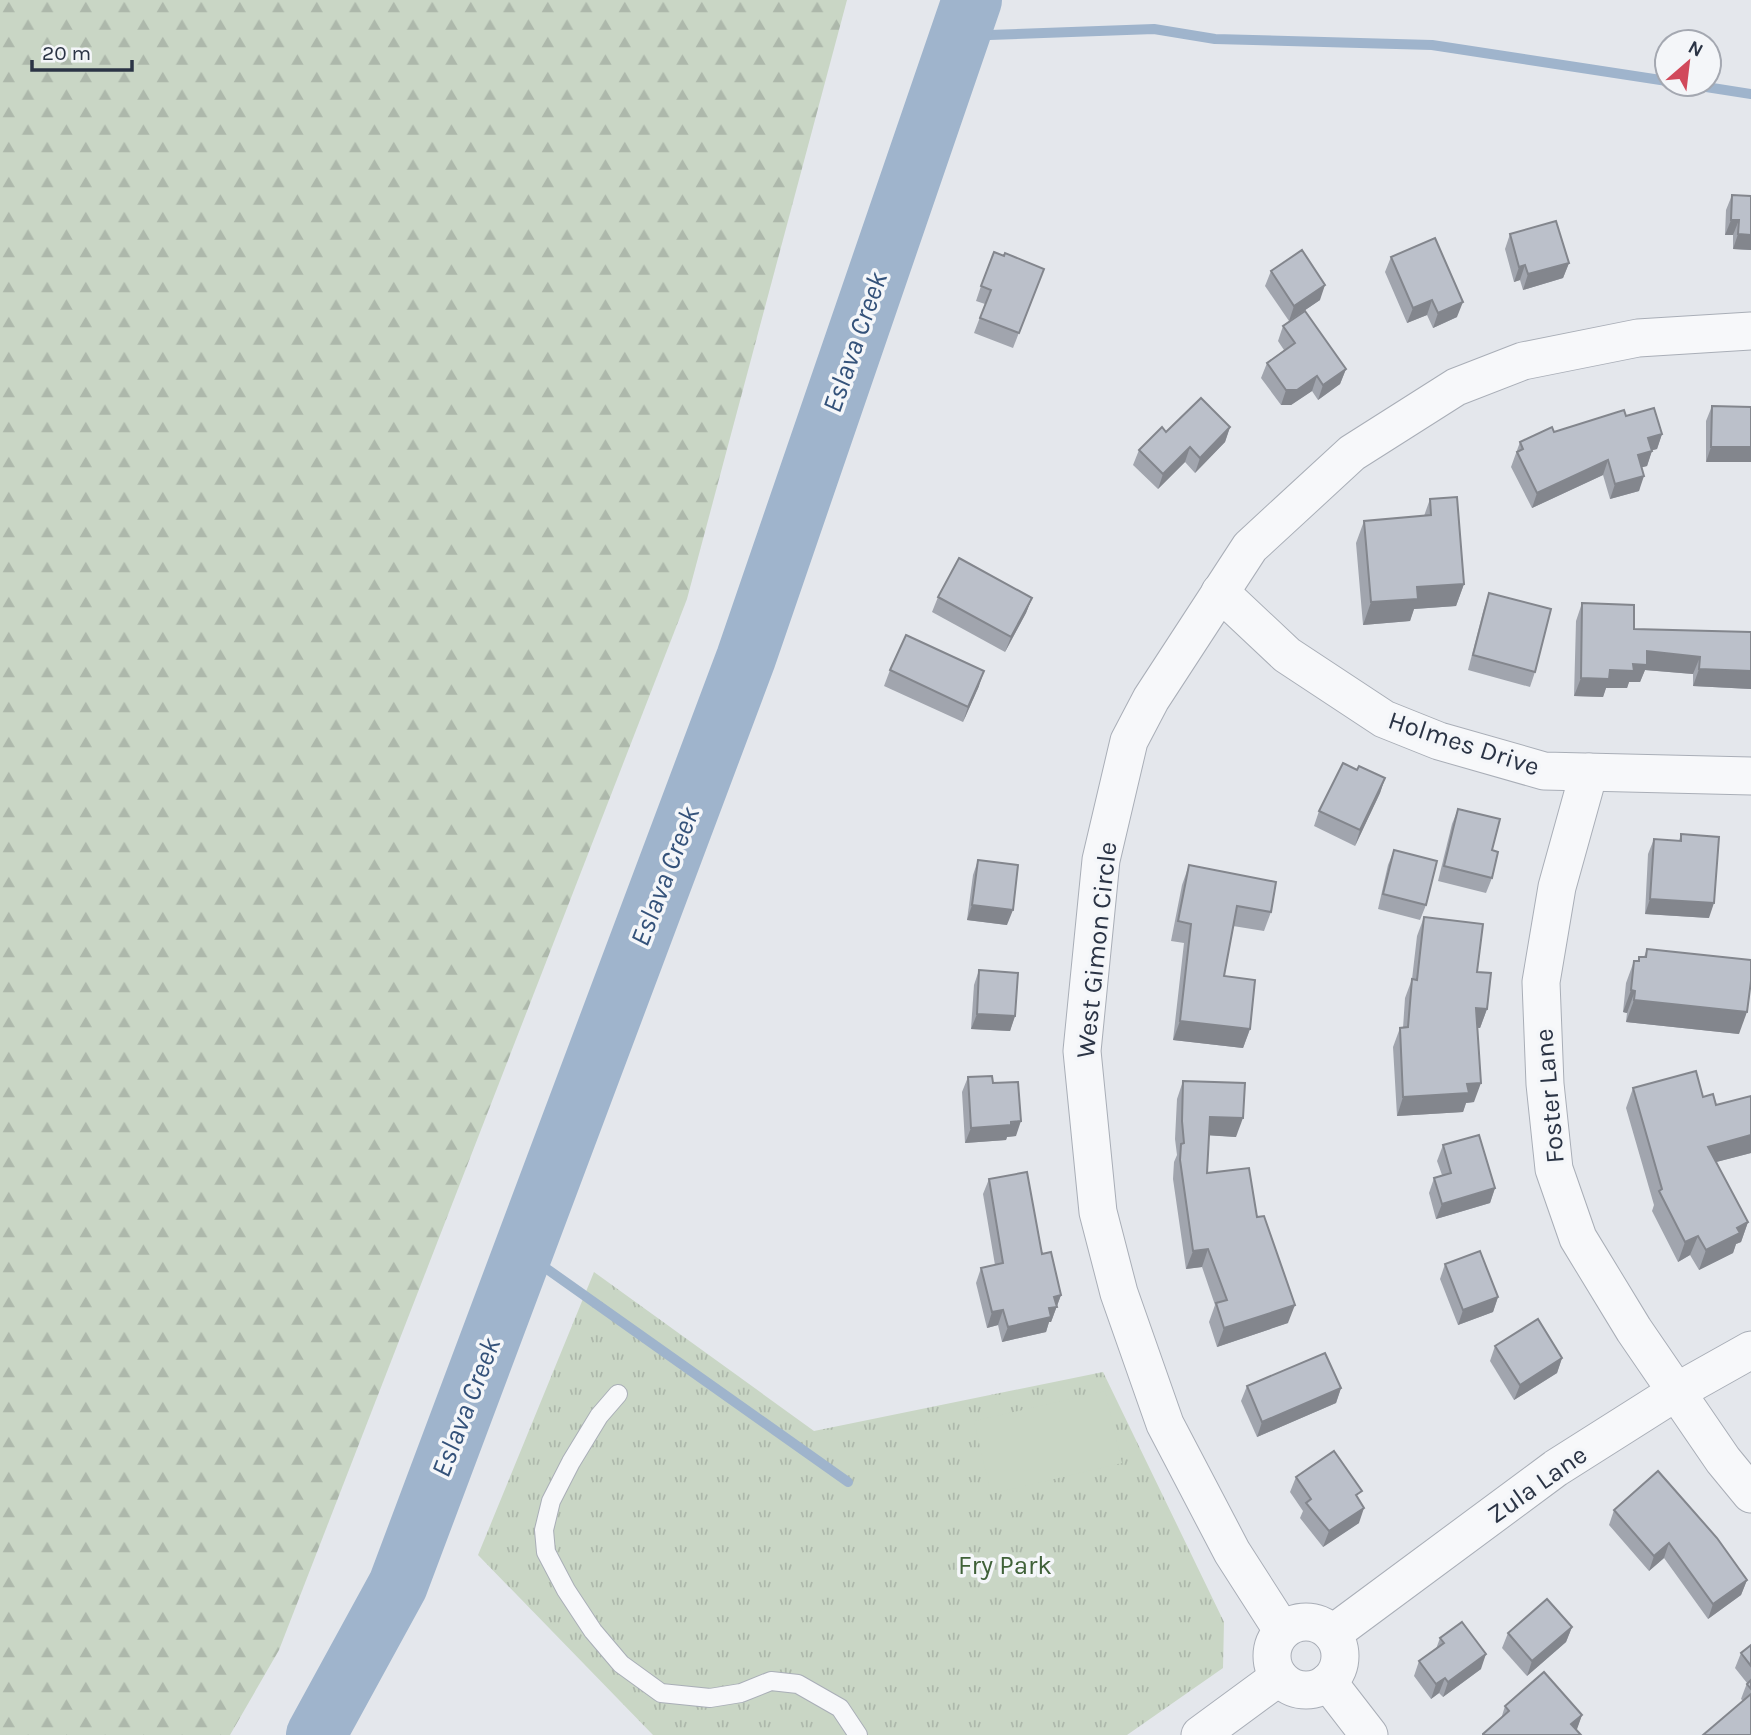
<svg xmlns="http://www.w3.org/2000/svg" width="1751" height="1735" viewBox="0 0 1751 1735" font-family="Karla,sans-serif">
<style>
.grass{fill:url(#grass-tufts)}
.forest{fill:url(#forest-firs)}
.pitch{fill:#c9d6c5}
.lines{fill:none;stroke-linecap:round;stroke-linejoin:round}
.stream{stroke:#9fb4cc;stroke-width:10}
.river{stroke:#9fb4cc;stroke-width:60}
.service-casing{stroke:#a9aeb7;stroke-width:20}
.minor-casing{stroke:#a9aeb7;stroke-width:39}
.service{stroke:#f7f8fa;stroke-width:18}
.minor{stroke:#f7f8fa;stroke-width:37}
.wall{fill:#a1a5ae}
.shaded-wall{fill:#83868d}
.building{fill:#bbc0ca;stroke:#83868d;stroke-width:2}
.labels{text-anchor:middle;stroke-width:7;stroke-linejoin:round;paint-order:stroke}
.street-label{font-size:26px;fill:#2b3445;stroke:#f4f6f9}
.park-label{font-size:26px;fill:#3f6138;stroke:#f4f6f9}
.water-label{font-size:28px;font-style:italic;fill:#34527a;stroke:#f4f6f9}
</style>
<defs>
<pattern id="grass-tufts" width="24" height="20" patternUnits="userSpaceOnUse" patternTransform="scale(1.75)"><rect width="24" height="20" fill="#c9d6c5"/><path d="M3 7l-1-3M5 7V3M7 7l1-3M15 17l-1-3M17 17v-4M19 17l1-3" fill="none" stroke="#adb8ab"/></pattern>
<pattern id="forest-firs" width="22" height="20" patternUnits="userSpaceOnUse" patternTransform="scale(1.75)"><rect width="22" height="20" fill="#c9d6c5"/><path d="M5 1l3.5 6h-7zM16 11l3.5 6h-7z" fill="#adb8ab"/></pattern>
</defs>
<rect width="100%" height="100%" fill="#e4e7ec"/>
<polygon class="grass" points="594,1272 814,1431 1103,1372 1224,1622 1223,1668 1127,1735 653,1735 478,1555"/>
<polygon class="forest" points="0,0 847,0 687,599 279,1650 230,1735 0,1735"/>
<polygon class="pitch" points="1105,1391 1122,1463 991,1494 974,1421"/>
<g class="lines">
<g class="stream">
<polyline points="961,36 1154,29 1215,39 1432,45 1667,81"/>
<polyline points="1687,84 1751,94"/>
<polyline points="523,1252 848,1482"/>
</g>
<polyline class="river" points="316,1735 398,1585 746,658 972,0"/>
<defs>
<polyline id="service" points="618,1394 599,1416 571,1462 551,1501 544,1530 546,1552 566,1590 593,1631 621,1664 661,1693 710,1698 741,1693 771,1681 798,1684 840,1708 858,1735"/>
<g id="minor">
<polyline points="1220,592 1287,655 1384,719 1439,741 1544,771 1751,776"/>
<polyline points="1589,772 1557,887 1541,982 1545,1084 1554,1169 1578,1238 1634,1330 1723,1460 1751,1494"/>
<circle cx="1306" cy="1656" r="34"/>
<polyline points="1282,1630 1232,1552 1165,1424 1119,1293 1098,1212 1082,1051 1101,860 1129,741 1151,699 1250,547 1352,453 1456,387 1523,361 1638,338 1751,331"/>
<polyline points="1332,1634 1556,1468 1676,1392 1751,1350"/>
<polyline points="1328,1682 1369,1735"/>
<polyline points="1200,1735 1279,1677"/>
</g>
</defs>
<use href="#service" class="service-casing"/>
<use href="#minor" class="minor-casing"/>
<use href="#service" class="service"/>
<use href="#minor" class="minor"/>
</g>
<g class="wall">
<polygon points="1732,195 1751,196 1751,250 1733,249 1733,235 1725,235 1726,210"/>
<polygon points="1510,234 1569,263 1563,278 1523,290 1520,280 1514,282 1505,249"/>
<polygon points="1004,256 1044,269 1013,348 974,333 985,304 976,301 981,286"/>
<polygon points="1391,257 1457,317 1433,328 1427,315 1407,323 1385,272"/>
<polygon points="1271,271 1320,300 1289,321 1265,286"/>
<polygon points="1283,326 1346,369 1340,384 1318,400 1312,391 1291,405 1281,405 1261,378 1267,363 1284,350 1278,341"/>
<polygon points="1712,406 1751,407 1706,462 1706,421"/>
<polygon points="1626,416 1662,434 1657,449 1652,450 1647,466 1642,467 1639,491 1610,499 1603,475 1532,508 1511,467 1520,442 1554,432"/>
<polygon points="1230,427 1225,442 1195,473 1185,462 1158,489 1133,465 1139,450 1166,432"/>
<polygon points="1430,499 1464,584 1456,606 1414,609 1410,621 1363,625 1356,543 1364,521 1424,516"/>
<polygon points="1489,593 1535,672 1530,687 1468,670 1484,608"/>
<polygon points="938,597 1032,598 1026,613 1005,652 932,612"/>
<polygon points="1582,603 1634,629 1751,632 1751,689 1693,686 1693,674 1645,670 1640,682 1629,682 1627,688 1606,688 1603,697 1574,696 1576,621"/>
<polygon points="890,670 979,686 963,722 884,686"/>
<polygon points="1385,778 1380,793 1355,846 1314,826 1319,811"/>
<polygon points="1458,809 1492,850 1492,878 1486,893 1438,881 1452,824"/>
<polygon points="1681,834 1709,918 1645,914 1648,854 1654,839 1679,841"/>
<polygon points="1394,850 1426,905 1420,920 1378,909 1388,865"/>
<polygon points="978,860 1007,925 967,920 973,875"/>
<polygon points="1189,865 1271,912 1264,931 1233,926 1224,976 1250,1029 1243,1048 1173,1040 1184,943 1171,941 1182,885"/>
<polygon points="1424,917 1477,972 1487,1009 1480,1028 1477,1028 1474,1102 1466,1103 1463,1112 1397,1116 1393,1047 1400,1028 1403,1028 1405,998 1412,979 1417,936"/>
<polygon points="1647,949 1739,1034 1626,1022 1627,1013 1623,1012 1626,983 1634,961 1638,961 1639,957 1644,957"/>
<polygon points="979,970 1015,1016 1010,1031 971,1029 974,985"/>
<polygon points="968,1077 993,1083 1016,1136 1007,1137 1006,1140 965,1143 962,1092"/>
<polygon points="1183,1081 1236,1137 1209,1135 1207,1173 1257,1217 1288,1323 1217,1347 1209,1322 1215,1305 1202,1267 1186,1269 1173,1179 1174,1162 1177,1155 1175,1139 1177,1099"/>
<polygon points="1633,1088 1703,1097 1716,1105 1751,1098 1751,1153 1716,1162 1748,1222 1741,1242 1736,1244 1733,1253 1699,1270 1690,1255 1678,1262 1652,1211 1654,1205 1626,1108"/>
<polygon points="1443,1145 1495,1188 1490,1203 1436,1219 1429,1193 1434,1178 1442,1175 1437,1161"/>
<polygon points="989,1179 1042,1254 1061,1295 1051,1322 1049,1322 1046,1332 1002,1342 998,1325 987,1328 976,1283 981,1268 995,1265 983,1194"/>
<polygon points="1445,1264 1498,1297 1493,1312 1458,1325 1440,1279"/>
<polygon points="1495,1346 1562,1358 1557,1373 1514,1400 1490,1361"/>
<polygon points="1247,1386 1341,1388 1336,1403 1257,1437 1241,1401"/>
<polygon points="1296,1477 1359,1500 1359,1523 1323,1547 1300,1518 1303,1511 1290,1492"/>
<polygon points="1614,1510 1747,1580 1741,1595 1708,1619 1664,1558 1649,1571 1609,1525"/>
<polygon points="1572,1627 1566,1642 1527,1676 1502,1648 1508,1633"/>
<polygon points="1440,1638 1481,1669 1443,1697 1439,1693 1431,1699 1414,1676 1419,1661 1436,1649"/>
<polygon points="1751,1645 1751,1735 1743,1701 1741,1699 1747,1683 1735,1668 1741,1653"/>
<polygon points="1505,1706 1582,1715 1576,1730 1581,1735 1482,1735 1501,1719"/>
</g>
<g class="shaded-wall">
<polygon points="1731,220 1739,220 1733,235 1725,235"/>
<polygon points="1738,234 1751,235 1751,250 1733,249"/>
<polygon points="1569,263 1563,278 1523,290 1528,274"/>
<polygon points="1525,265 1520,280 1514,282 1519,267"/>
<polygon points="1325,285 1320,300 1289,321 1294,306"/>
<polygon points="1432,300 1427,315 1407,323 1413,308"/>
<polygon points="1463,302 1457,317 1433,328 1438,313"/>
<polygon points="1346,369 1340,384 1318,400 1323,385"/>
<polygon points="1317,376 1312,391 1291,405 1281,405 1286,390"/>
<polygon points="1230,427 1225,442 1195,473 1200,458"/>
<polygon points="1662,434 1657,449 1642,453 1648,438"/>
<polygon points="1190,447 1185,462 1158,489 1163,474"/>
<polygon points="1711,447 1751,447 1751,462 1706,462"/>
<polygon points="1652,451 1647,466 1632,470 1638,455"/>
<polygon points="1608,460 1603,475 1532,508 1537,493"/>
<polygon points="1644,476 1639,491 1610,499 1615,484"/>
<polygon points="1464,584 1456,606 1414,609 1410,621 1363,625 1371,602 1417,587"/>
<polygon points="1032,598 1026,613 1005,652 1011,637"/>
<polygon points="1647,651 1700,657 1693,674 1645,670 1640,682 1629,682 1627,688 1606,688 1603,697 1574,696 1581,678 1633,664"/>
<polygon points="1699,669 1751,671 1751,689 1693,686"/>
<polygon points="984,671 979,686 963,722 968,707"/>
<polygon points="1385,778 1380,793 1355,846 1360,830"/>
<polygon points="1650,899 1714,903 1709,918 1645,914"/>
<polygon points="972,905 1013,910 1007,925 967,920"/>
<polygon points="1631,990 1635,991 1627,1013 1623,1012"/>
<polygon points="1634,1000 1747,1012 1739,1034 1626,1022"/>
<polygon points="1476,1008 1487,1009 1480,1028 1469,1027"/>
<polygon points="977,1014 1015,1016 1010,1031 971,1029"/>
<polygon points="1180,1021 1250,1029 1243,1048 1173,1040"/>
<polygon points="1481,1083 1474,1102 1466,1103 1463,1112 1397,1116 1403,1097 1467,1084"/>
<polygon points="1210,1117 1243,1118 1236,1137 1203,1135"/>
<polygon points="1021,1121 1016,1136 1007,1137 1006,1140 965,1143 971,1128"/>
<polygon points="1751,1135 1751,1153 1701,1166 1708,1147"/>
<polygon points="1495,1188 1490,1203 1436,1219 1442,1204"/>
<polygon points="1748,1222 1741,1242 1736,1244 1733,1253 1699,1270 1706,1250 1737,1228"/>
<polygon points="1698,1236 1690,1255 1678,1262 1685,1242"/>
<polygon points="1208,1249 1202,1267 1186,1269 1193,1251"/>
<polygon points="1061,1295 1051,1322 1049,1322 1046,1332 1002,1342 1008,1327 1054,1297"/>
<polygon points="1498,1297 1493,1312 1458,1325 1463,1310"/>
<polygon points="1295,1305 1288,1323 1217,1347 1224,1328"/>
<polygon points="1003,1310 998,1325 987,1328 992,1312"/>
<polygon points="1562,1358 1557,1373 1514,1400 1520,1385"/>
<polygon points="1341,1388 1336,1403 1257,1437 1262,1422"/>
<polygon points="1364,1508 1359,1523 1323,1547 1329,1531"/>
<polygon points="1669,1543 1664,1558 1649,1571 1654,1556"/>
<polygon points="1747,1580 1741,1595 1708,1619 1713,1604"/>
<polygon points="1572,1627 1566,1642 1527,1676 1532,1661"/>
<polygon points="1486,1654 1481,1669 1443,1697 1448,1682"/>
<polygon points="1445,1678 1439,1693 1431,1699 1436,1684"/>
<polygon points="1582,1715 1575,1735 1571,1724"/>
</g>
<g class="building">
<polygon points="1732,195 1751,196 1751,235 1738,234 1739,220 1731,220"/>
<polygon points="1556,221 1569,263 1528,274 1525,265 1519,267 1510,234"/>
<polygon points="1435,238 1463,302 1438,313 1432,300 1413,308 1391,257"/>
<polygon points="1302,250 1325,285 1294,306 1271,271"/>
<polygon points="994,252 1004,256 1005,253 1044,269 1019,333 980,318 991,290 981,286"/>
<polygon points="1305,311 1346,369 1323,385 1317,376 1297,390 1286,390 1267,363 1295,343 1283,326"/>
<polygon points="1201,398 1230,427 1200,458 1190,447 1163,474 1139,450 1162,427 1166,432"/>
<polygon points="1712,406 1751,407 1751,447 1711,447"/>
<polygon points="1654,408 1662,434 1648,438 1652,451 1638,455 1644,476 1615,484 1608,460 1537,493 1517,452 1523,449 1520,442 1552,427 1554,432 1624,410 1626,416"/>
<polygon points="1457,497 1464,584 1417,587 1418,599 1371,602 1364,521 1431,515 1430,499"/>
<polygon points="959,558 1032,598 1011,637 938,597"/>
<polygon points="1489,593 1551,609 1535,672 1473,655"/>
<polygon points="1582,603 1634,605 1634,629 1751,632 1751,671 1699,669 1700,657 1647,651 1647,665 1633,664 1634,671 1610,670 1609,679 1581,678"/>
<polygon points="906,635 984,671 968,707 890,670"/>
<polygon points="1343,763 1357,770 1359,766 1385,778 1360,830 1319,811"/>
<polygon points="1458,809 1500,819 1492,850 1498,852 1492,878 1444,866"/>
<polygon points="1681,834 1719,837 1714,903 1650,899 1654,839 1681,841"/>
<polygon points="1394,850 1437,861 1426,905 1383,894"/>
<polygon points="978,860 1018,865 1013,910 972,905"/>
<polygon points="1189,865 1276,882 1271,912 1237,906 1224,976 1255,980 1250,1029 1180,1021 1191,924 1178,921"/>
<polygon points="1424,917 1483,924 1477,972 1491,973 1487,1009 1476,1008 1481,1083 1467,1084 1469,1093 1403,1097 1400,1028 1408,1027 1412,979 1417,980"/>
<polygon points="1647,949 1751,960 1751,981 1747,1012 1634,1000 1635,991 1631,990 1634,961 1639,961 1639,957 1646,957"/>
<polygon points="979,970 1018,973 1015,1016 977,1014"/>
<polygon points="1696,1071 1703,1097 1713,1094 1716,1105 1751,1096 1751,1135 1708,1147 1748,1222 1737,1228 1740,1233 1706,1250 1698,1236 1685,1242 1659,1191 1662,1189 1633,1088"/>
<polygon points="992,1076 993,1083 1018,1082 1021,1121 1011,1122 1011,1125 971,1128 968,1077"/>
<polygon points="1183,1081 1245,1083 1243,1118 1210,1117 1207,1173 1249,1168 1257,1217 1264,1216 1295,1305 1224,1328 1216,1303 1227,1300 1208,1249 1193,1251 1180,1160 1181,1144 1184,1143 1182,1121"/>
<polygon points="1479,1135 1495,1188 1442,1204 1434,1178 1451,1173 1443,1145"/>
<polygon points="1027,1172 1042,1254 1051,1252 1061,1295 1054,1297 1057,1307 1049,1308 1051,1317 1008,1327 1003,1310 992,1312 981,1268 1003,1263 989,1179"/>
<polygon points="1480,1251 1498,1297 1463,1310 1445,1264"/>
<polygon points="1538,1319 1562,1358 1520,1385 1495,1346"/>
<polygon points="1325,1353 1341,1388 1262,1422 1247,1386"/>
<polygon points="1334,1451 1362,1491 1356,1495 1364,1508 1329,1531 1306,1503 1311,1499 1296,1477"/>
<polygon points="1658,1471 1717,1538 1747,1580 1713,1604 1669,1543 1654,1556 1614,1510"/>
<polygon points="1547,1599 1572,1627 1532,1661 1508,1633"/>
<polygon points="1462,1622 1486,1654 1448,1682 1445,1678 1436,1684 1419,1661 1444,1643 1440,1638"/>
<polygon points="1751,1645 1751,1666 1741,1653"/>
<polygon points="1544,1672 1582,1715 1571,1724 1581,1735 1483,1735 1483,1734 1509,1711 1505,1706"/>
<polygon points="1751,1680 1751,1689 1747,1684"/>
<polygon points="1751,1694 1751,1735 1703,1735"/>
</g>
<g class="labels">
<g class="street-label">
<text transform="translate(1464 743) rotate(18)" y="9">Holmes Drive</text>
<text transform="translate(1096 950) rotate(-84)" y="9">West Gimon Circle</text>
<text transform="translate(1549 1096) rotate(-95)" y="9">Foster Lane</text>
<text transform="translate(1537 1484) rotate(-35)" y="9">Zula Lane</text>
</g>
<g class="park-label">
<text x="1005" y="1574">Fry Park</text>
</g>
<g class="water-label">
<text transform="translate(854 342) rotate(-71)" y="10">Eslava Creek</text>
<text transform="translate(664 876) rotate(-69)" y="10">Eslava Creek</text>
<text transform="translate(465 1407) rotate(-69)" y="10">Eslava Creek</text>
</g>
</g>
<g transform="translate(1688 63) rotate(28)"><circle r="33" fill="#f4f6f9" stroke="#a4a8b1" stroke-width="2"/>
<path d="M0-5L12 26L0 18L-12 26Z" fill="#d1495b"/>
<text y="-10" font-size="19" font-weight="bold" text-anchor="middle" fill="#2b3445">N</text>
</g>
<path d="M32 60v10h100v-10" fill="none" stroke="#2b3445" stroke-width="3.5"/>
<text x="42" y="60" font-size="21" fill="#2b3445" stroke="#f4f6f9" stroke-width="5" paint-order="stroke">20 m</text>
</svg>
